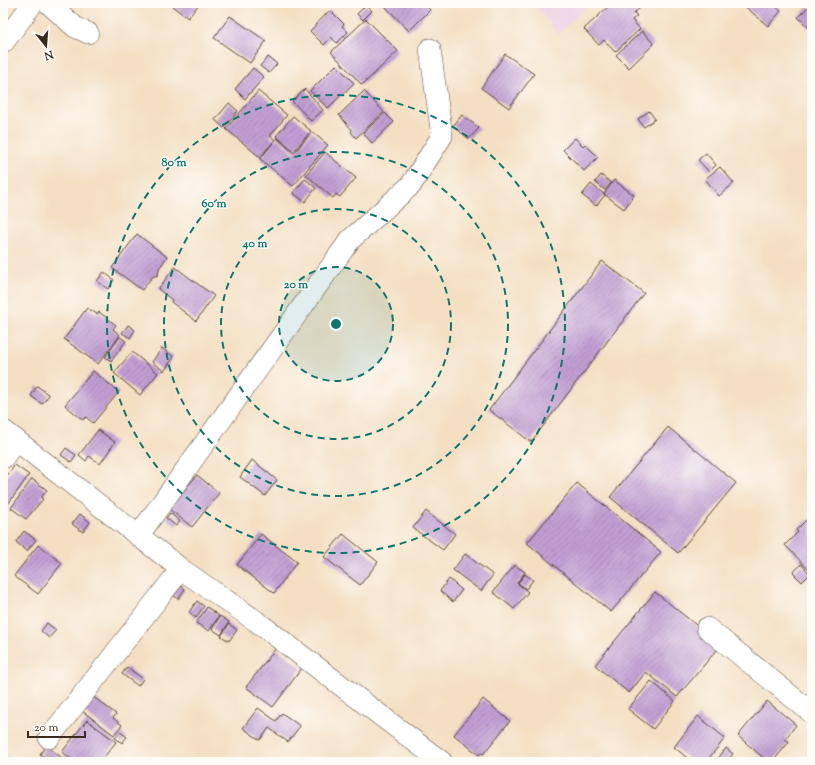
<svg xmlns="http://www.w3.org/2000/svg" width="815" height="765" viewBox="0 0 815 765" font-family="'Sorts Mill Goudy',serif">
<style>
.built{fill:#efd0e6}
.building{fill:url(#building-hatch)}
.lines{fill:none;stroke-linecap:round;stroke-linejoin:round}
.minor-casing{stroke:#574537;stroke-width:22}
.minor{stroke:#fff;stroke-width:21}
.ring{fill:none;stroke:#0f766e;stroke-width:2;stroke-dasharray:7 5}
.centre{fill:#0f766e;stroke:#fdfcf7;stroke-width:2}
.ring-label{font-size:12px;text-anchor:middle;font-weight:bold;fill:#0f766e;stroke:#fdfcf7;stroke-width:3;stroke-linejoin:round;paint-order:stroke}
</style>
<defs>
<pattern id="building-hatch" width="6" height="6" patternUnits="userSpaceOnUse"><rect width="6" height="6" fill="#c29fd4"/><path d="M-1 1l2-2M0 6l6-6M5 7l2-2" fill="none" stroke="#9f82ab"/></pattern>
</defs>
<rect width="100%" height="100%" fill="#fdfcf7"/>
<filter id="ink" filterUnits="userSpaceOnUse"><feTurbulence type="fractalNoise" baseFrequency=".025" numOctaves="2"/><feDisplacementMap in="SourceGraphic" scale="8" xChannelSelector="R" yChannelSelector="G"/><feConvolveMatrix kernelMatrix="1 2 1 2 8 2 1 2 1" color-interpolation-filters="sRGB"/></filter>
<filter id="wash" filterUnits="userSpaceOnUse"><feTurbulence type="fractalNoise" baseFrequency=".012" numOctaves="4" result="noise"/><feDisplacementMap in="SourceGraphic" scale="16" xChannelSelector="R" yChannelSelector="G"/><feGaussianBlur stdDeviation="0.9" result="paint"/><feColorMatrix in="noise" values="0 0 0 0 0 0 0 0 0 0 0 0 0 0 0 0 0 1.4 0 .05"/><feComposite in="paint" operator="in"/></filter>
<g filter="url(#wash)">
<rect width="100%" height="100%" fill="#f4dfc3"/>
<polygon class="built" points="533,3 591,3 558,34"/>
<g id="blocks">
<g class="building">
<polygon points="168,3 200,3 188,18"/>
<polygon points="287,3 297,3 294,8"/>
<polygon points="382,3 424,3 430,10 409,31"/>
<polygon points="612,3 635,3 640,8 634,13 637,16 632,20 640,29 615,52 604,40 599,45 584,29"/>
<polygon points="741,3 772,3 781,11 768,26"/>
<polygon points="366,5 372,11 363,20 357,14"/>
<polygon points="808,7 812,11 812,31 798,17"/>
<polygon points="330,10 344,24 342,26 348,32 337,43 331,37 324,45 310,31"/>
<polygon points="230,16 266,41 250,63 214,38"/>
<polygon points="366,19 398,51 362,85 331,52"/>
<polygon points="642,31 654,44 629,68 616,55"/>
<polygon points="505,54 534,74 509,108 481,88"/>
<polygon points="268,57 277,64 269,73 260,66"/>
<polygon points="336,65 354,83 328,108 310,91"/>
<polygon points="253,68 264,77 245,99 235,89"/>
<polygon points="305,89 323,110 311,121 292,101"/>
<polygon points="258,91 287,115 270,136 275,140 260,157 226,129"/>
<polygon points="364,91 384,112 356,138 351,132 352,130 339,115"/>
<polygon points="229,103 238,111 224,128 215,120"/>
<polygon points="649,111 655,119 644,127 638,119"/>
<polygon points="385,113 394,122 372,143 363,133"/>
<polygon points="462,115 479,128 469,139 453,126"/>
<polygon points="293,116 311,131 294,151 276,136"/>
<polygon points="312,132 328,145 293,186 260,159 277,138 294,153"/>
<polygon points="575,138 583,146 585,144 598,157 584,171 563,150"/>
<polygon points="325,152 356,178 340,197 336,194 333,198 306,175"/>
<polygon points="706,153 716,165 709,172 698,160"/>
<polygon points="720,167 734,183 719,196 705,179"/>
<polygon points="601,175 611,183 605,190 595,182"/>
<polygon points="305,179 316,188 305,202 293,193"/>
<polygon points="614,180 634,195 624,209 604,194"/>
<polygon points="591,184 605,195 596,206 582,195"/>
<polygon points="137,234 167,257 159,268 158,275 152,277 142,290 112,268"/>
<polygon points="602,261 644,293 531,442 489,410"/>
<polygon points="175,267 214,296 196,321 171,302 172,300 158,289"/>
<polygon points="104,272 114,280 108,289 97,281"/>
<polygon points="87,308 97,314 99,312 116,325 113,329 120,335 98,364 64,339"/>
<polygon points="128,325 135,330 130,338 122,333"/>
<polygon points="120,337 126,341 111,361 105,357"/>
<polygon points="162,348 174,357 164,371 152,362"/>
<polygon points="132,352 158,373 140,395 114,373"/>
<polygon points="93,371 119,392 93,423 86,417 83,420 65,405"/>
<polygon points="37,386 49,395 42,404 31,396"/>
<polygon points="668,427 736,483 678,553 610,497"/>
<polygon points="98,430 115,442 100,464 89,456 86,461 79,455"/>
<polygon points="66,448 76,455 71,462 61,455"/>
<polygon points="252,460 277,480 265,496 240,477"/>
<polygon points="15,465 29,475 8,504 3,500 3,481"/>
<polygon points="197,475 219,493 192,527 169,509"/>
<polygon points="32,479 47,490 41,498 43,499 26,519 11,508"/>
<polygon points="577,483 661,552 611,612 527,543"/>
<polygon points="426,511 455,534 443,550 413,528"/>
<polygon points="170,513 180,521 176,526 166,518"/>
<polygon points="80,514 90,522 83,532 72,524"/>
<polygon points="812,519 812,570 810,571 785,545 798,532 796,530 806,520 808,522"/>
<polygon points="24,531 36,540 27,551 16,542"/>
<polygon points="261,534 297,562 274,593 237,565"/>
<polygon points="343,534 378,562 360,585 324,557"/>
<polygon points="38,545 62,563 38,594 14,576"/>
<polygon points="465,554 493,575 481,591 453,570"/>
<polygon points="801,564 810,574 802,582 793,573"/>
<polygon points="515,565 525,572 517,583 528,592 514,609 493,592"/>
<polygon points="525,574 533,580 526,589 518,583"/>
<polygon points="449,579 462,590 453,602 440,591"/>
<polygon points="177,583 185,589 178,599 170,593"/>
<polygon points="655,592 721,645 677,697 646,672 629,693 595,665"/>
<polygon points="197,601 204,606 196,618 189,612"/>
<polygon points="207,607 219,616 209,631 196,623"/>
<polygon points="220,616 229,622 221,635 212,629"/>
<polygon points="47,623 56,630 49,638 41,631"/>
<polygon points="229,624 237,630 229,641 221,636"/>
<polygon points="276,648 302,668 273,707 246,687"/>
<polygon points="127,667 143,679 138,686 122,674"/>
<polygon points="651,681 675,701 653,729 628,709"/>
<polygon points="88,693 116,714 113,718 122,725 114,735 77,707"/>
<polygon points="483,699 510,721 483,754 481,753 479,755 454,735"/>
<polygon points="767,701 796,725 785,739 789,742 774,760 770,757 767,761 738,736"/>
<polygon points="258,708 276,721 282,713 300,726 288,742 269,728 260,740 243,728"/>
<polygon points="698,716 725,738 706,762 692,762 674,747"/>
<polygon points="87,720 116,742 100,762 75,762 62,752"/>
<polygon points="120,732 127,737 122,743 115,738"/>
<polygon points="46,746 65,760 63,762 51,762 40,754"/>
<polygon points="812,747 812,756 808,753"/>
<polygon points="726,748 733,754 726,762 720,762 717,760"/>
<polygon points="3,755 13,762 3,762"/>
</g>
</g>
</g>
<g filter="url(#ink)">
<use href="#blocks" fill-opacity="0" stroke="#574537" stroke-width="1"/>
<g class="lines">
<defs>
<g id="minor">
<polyline points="48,3 75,27 88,33"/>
<polyline points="3,43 33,3"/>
<polyline points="3,430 181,569 256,621 442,762"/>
<polyline points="3,458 16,440"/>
<polyline points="139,535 350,240 411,185 442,136 430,49"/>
<polyline points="707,628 812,713"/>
<polyline points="49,738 181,569"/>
</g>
</defs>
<use href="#minor" class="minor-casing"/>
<use href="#minor" class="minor"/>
</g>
</g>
<circle cx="336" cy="324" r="57" fill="#0f766e" fill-opacity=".12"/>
<g class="ring">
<circle cx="336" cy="324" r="57"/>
<circle cx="336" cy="324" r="115"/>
<circle cx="336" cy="324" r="172"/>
<circle cx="336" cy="324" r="229"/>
</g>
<circle cx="336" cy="324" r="6" class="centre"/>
<g class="ring-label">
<text x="174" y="166">80 m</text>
<text x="214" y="207">60 m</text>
<text x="255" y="247">40 m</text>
<text x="296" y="288">20 m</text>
</g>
<rect width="815" height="765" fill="none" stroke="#fdfcf7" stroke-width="16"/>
<g transform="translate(46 46) rotate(163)" stroke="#fdfcf7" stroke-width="3" paint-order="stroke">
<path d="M0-3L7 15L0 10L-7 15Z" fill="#3b2a1e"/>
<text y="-6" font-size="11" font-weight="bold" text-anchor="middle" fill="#3b2a1e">N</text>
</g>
<path d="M28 731v6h57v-6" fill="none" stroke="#3b2a1e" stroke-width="2"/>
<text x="34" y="731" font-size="12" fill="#3b2a1e" stroke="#fdfcf7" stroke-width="3" paint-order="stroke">20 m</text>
</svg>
